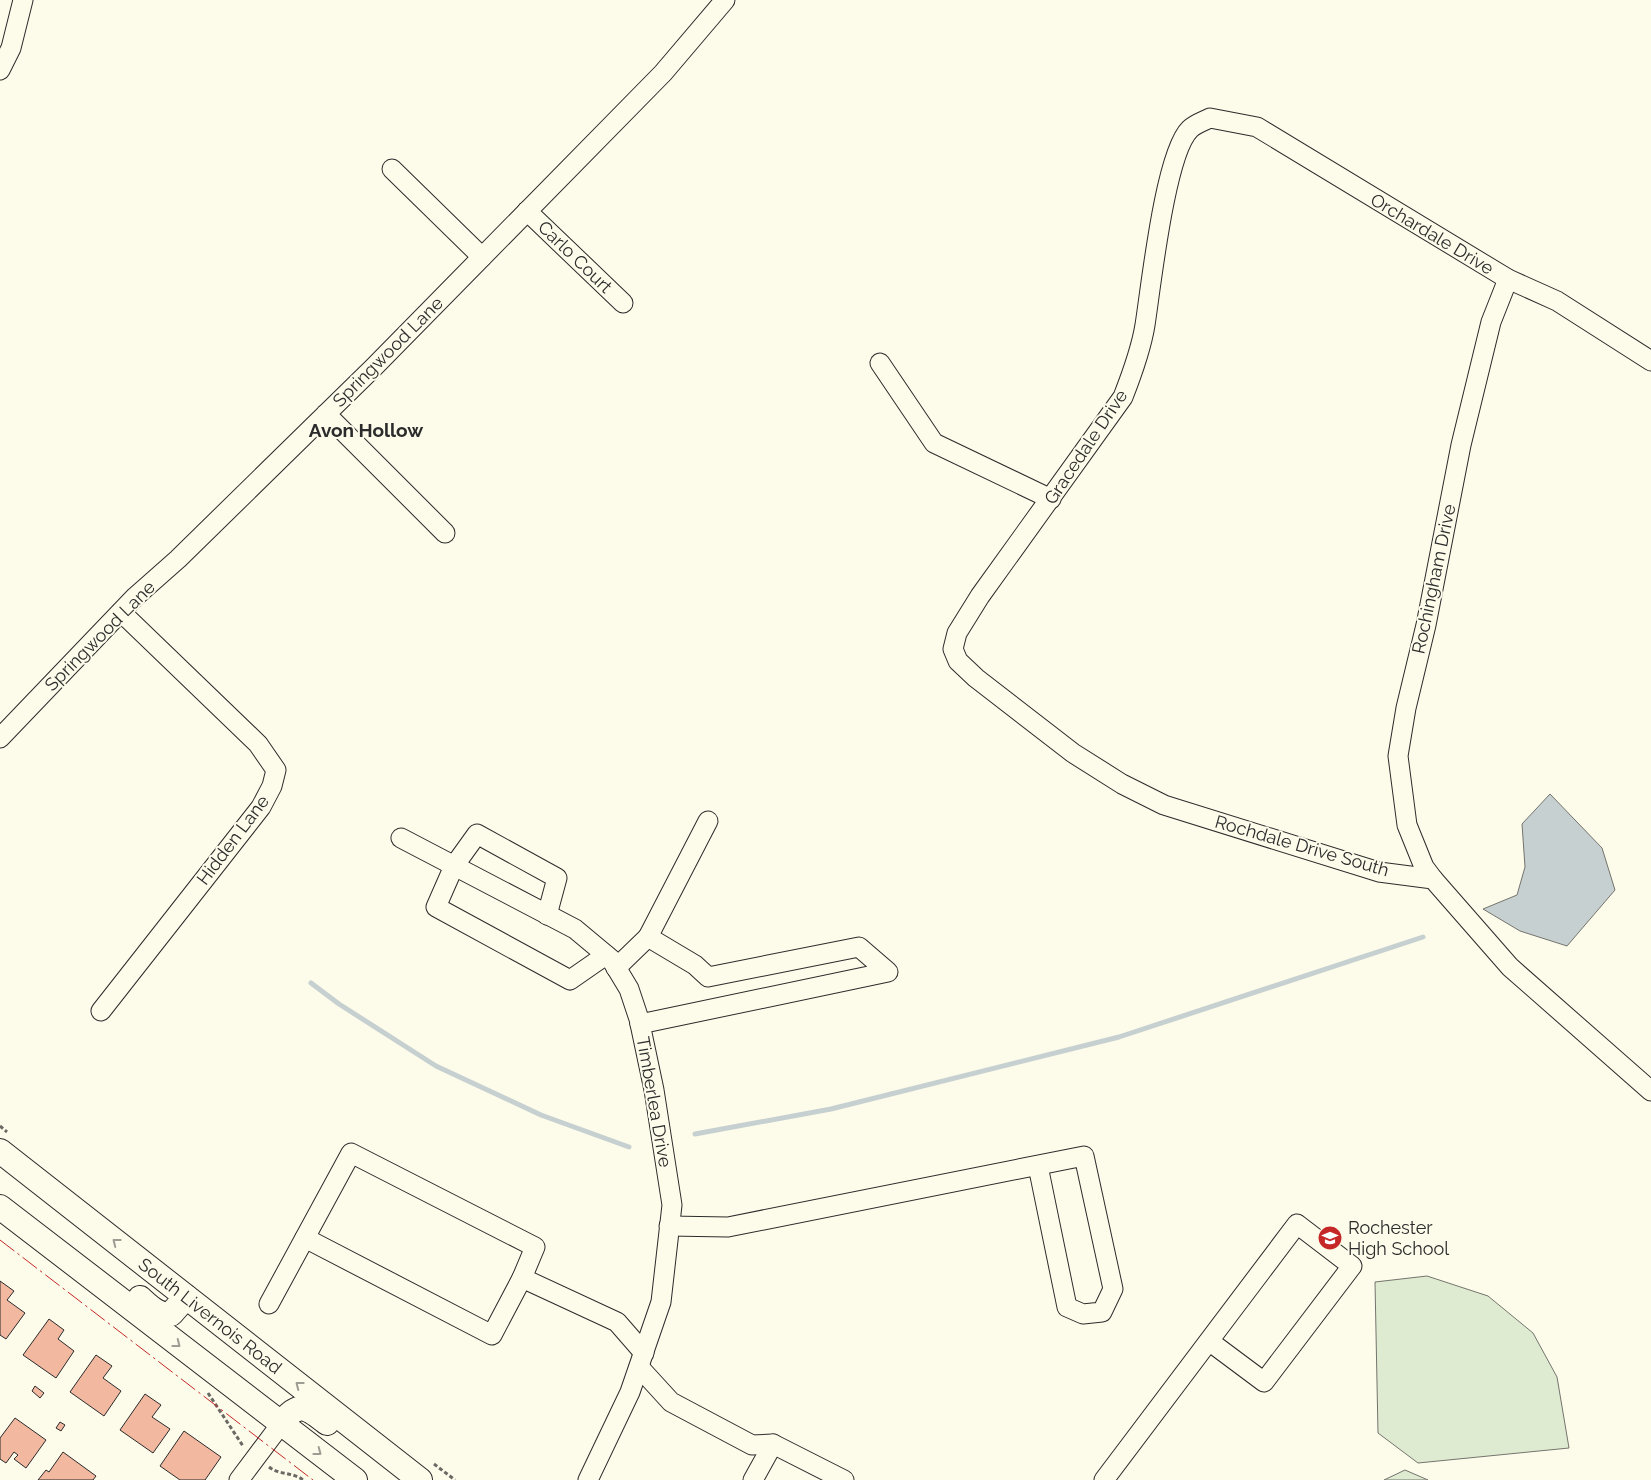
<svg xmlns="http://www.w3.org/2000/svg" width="1651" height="1480" viewBox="0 0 1651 1480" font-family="Raleway,sans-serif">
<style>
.green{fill:#deebd1;stroke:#74746e}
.water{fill:#c7d0d0;stroke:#74746e}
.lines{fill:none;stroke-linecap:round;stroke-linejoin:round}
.stream{stroke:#c7d0d0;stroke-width:5}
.building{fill:#f2b8a0;stroke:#2b2b2b}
.minor-casing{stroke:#2b2b2b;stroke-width:21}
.major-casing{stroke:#2b2b2b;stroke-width:26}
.path{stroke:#6a6964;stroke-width:3;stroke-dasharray:4 2.5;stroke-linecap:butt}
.minor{stroke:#fdfbea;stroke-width:19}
.major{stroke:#fdfbea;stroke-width:24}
.power{stroke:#c62828;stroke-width:1;stroke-dasharray:18 4 2.5 4;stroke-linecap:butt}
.oneway{stroke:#9e9d94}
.labels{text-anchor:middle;stroke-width:4;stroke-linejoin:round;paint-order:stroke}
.street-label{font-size:18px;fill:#2b2b2b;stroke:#fdfbea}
.poi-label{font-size:18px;fill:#2b2b2b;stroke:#fdfbea;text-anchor:start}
.neighbourhood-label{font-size:19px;font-weight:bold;fill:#2b2b2b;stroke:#fdfbea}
</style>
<rect width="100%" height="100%" fill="#fdfbea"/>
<g class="green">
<polygon points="1427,1276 1488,1296 1533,1333 1557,1377 1569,1448 1418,1463 1378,1433 1375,1282"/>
<polygon points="1405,1470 1428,1480 1384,1480"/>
</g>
<polygon class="water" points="1550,794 1602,848 1615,890 1567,946 1520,931 1483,909 1517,895 1525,867 1522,824"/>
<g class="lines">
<g class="stream">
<polyline points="311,983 339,1004 436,1066 541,1115 629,1147"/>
<polyline points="695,1134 831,1109 1119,1037 1423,937"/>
</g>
</g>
<g class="building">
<polygon points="0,1281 14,1291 7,1300 25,1313 6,1339 0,1335"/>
<polygon points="49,1319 64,1330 58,1339 74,1351 56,1378 23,1355"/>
<polygon points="96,1355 112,1366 103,1378 121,1391 104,1416 70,1392"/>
<polygon points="35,1386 44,1393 40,1398 32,1391"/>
<polygon points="145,1394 161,1405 152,1417 170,1429 153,1453 120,1430"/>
<polygon points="15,1418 46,1440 26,1468 14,1459 18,1455 14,1452 6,1463 0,1459 0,1438"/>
<polygon points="60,1422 65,1425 61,1431 56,1428"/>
<polygon points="184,1431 221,1457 205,1480 180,1480 160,1466"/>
<polygon points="63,1452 96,1476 93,1480 38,1480 46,1470 49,1472"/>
</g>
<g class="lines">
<defs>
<g id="minor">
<polyline points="0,70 11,48 23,0"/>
<polyline points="392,169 482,257"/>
<polyline points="527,211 623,303"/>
<path d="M 1651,361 L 1557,301 L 1508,279 L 1257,127 L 1210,118 C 1204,121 1195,124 1190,129 C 1165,153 1151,287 1145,325 C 1141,350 1132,374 1123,397 L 980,596 L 957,633 L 953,649 L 958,661 L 976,678 L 1073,753 L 1122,784 L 1164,805 L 1379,872 L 1433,879 L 1510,967 L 1651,1091"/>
<polyline points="880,363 934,443 1051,499"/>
<polyline points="326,414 445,533"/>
<polyline points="0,738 135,597 178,559 374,367 663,73 725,0"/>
<polyline points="401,838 575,929 611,959 629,989 639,1019 654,1090 672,1205 661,1302 630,1392 588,1480"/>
<polyline points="1433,879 1424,867 1407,825 1398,756 1406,708 1426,625 1461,445 1491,322 1508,279"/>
<polyline points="547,915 557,878 477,834 454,866 436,907 570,980 606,955"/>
<polyline points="648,937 708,821"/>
<polyline points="616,968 648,937 695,965 708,977 859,947 888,972 640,1024"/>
<polyline points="101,1011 261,807 272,786 276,770 258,744 121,612"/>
<polyline points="669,1226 728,1227 1084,1156 1113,1289 1102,1312 1083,1314 1067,1307 1038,1166"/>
<polyline points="305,1238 492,1335 522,1278"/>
<polyline points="269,1304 351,1153 535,1247 522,1278 617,1322 644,1353"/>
<polyline points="639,1367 671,1402 752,1445 773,1444 844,1480"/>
<polyline points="239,1480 281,1424"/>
<polyline points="753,1480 773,1444"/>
<polyline points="1104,1480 1297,1224 1352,1266 1264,1382 1209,1341"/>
</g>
<g id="major">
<polyline points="0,1151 420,1480"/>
<polyline points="0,1207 355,1480"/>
<path d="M 140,1298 C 149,1306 158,1316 171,1314 L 186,1297"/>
<path d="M 281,1424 C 298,1400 307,1407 327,1423"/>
</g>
</defs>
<use href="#minor" class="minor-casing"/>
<use href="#major" class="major-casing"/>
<g class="path">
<polyline points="0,1126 7,1132"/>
<polyline points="208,1393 243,1446"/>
<polyline points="434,1464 455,1480"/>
<path d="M 269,1467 C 279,1475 293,1472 303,1480"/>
</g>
<use href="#minor" class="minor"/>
<use href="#major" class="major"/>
<polyline class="power" points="0,1240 313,1480"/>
</g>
<defs><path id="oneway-chevron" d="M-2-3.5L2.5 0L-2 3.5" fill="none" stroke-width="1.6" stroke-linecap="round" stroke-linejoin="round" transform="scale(1.25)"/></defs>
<g class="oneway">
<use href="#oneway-chevron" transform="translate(116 1242) rotate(-142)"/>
<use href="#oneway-chevron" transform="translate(177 1344) rotate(38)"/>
<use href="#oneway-chevron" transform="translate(299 1385) rotate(-142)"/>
<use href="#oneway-chevron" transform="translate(318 1452) rotate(37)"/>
</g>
<defs>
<symbol id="school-disc" viewBox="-11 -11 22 22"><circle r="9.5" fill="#c62828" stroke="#fdfbea"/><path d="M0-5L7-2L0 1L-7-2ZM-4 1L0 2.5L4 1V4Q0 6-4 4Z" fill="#fff"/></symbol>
</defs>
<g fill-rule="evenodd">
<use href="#school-disc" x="1316" y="1224" width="28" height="28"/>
</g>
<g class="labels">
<g class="street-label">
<text transform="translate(1432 234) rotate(31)" y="6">Orchardale Drive</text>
<text transform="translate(575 257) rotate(44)" y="6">Carlo Court</text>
<text transform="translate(388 352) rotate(-45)" y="6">Springwood Lane</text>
<text transform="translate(1086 447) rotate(-56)" y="6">Gracedale Drive</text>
<text transform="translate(1434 579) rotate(-78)" y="6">Rochingham Drive</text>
<text transform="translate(100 636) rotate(-45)" y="6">Springwood Lane</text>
<text transform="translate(233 840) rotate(-53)" y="6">Hidden Lane</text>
<text transform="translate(1302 846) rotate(16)" y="6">Rochdale Drive South</text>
<text transform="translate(654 1102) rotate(80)" y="6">Timberlea Drive</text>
<text transform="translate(210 1316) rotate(38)" y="6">South Livernois Road</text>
</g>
<g class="poi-label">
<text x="1348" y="1234">Rochester<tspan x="1348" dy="21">High School</tspan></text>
</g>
<g class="neighbourhood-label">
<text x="366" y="437">Avon Hollow</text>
</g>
</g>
</svg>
